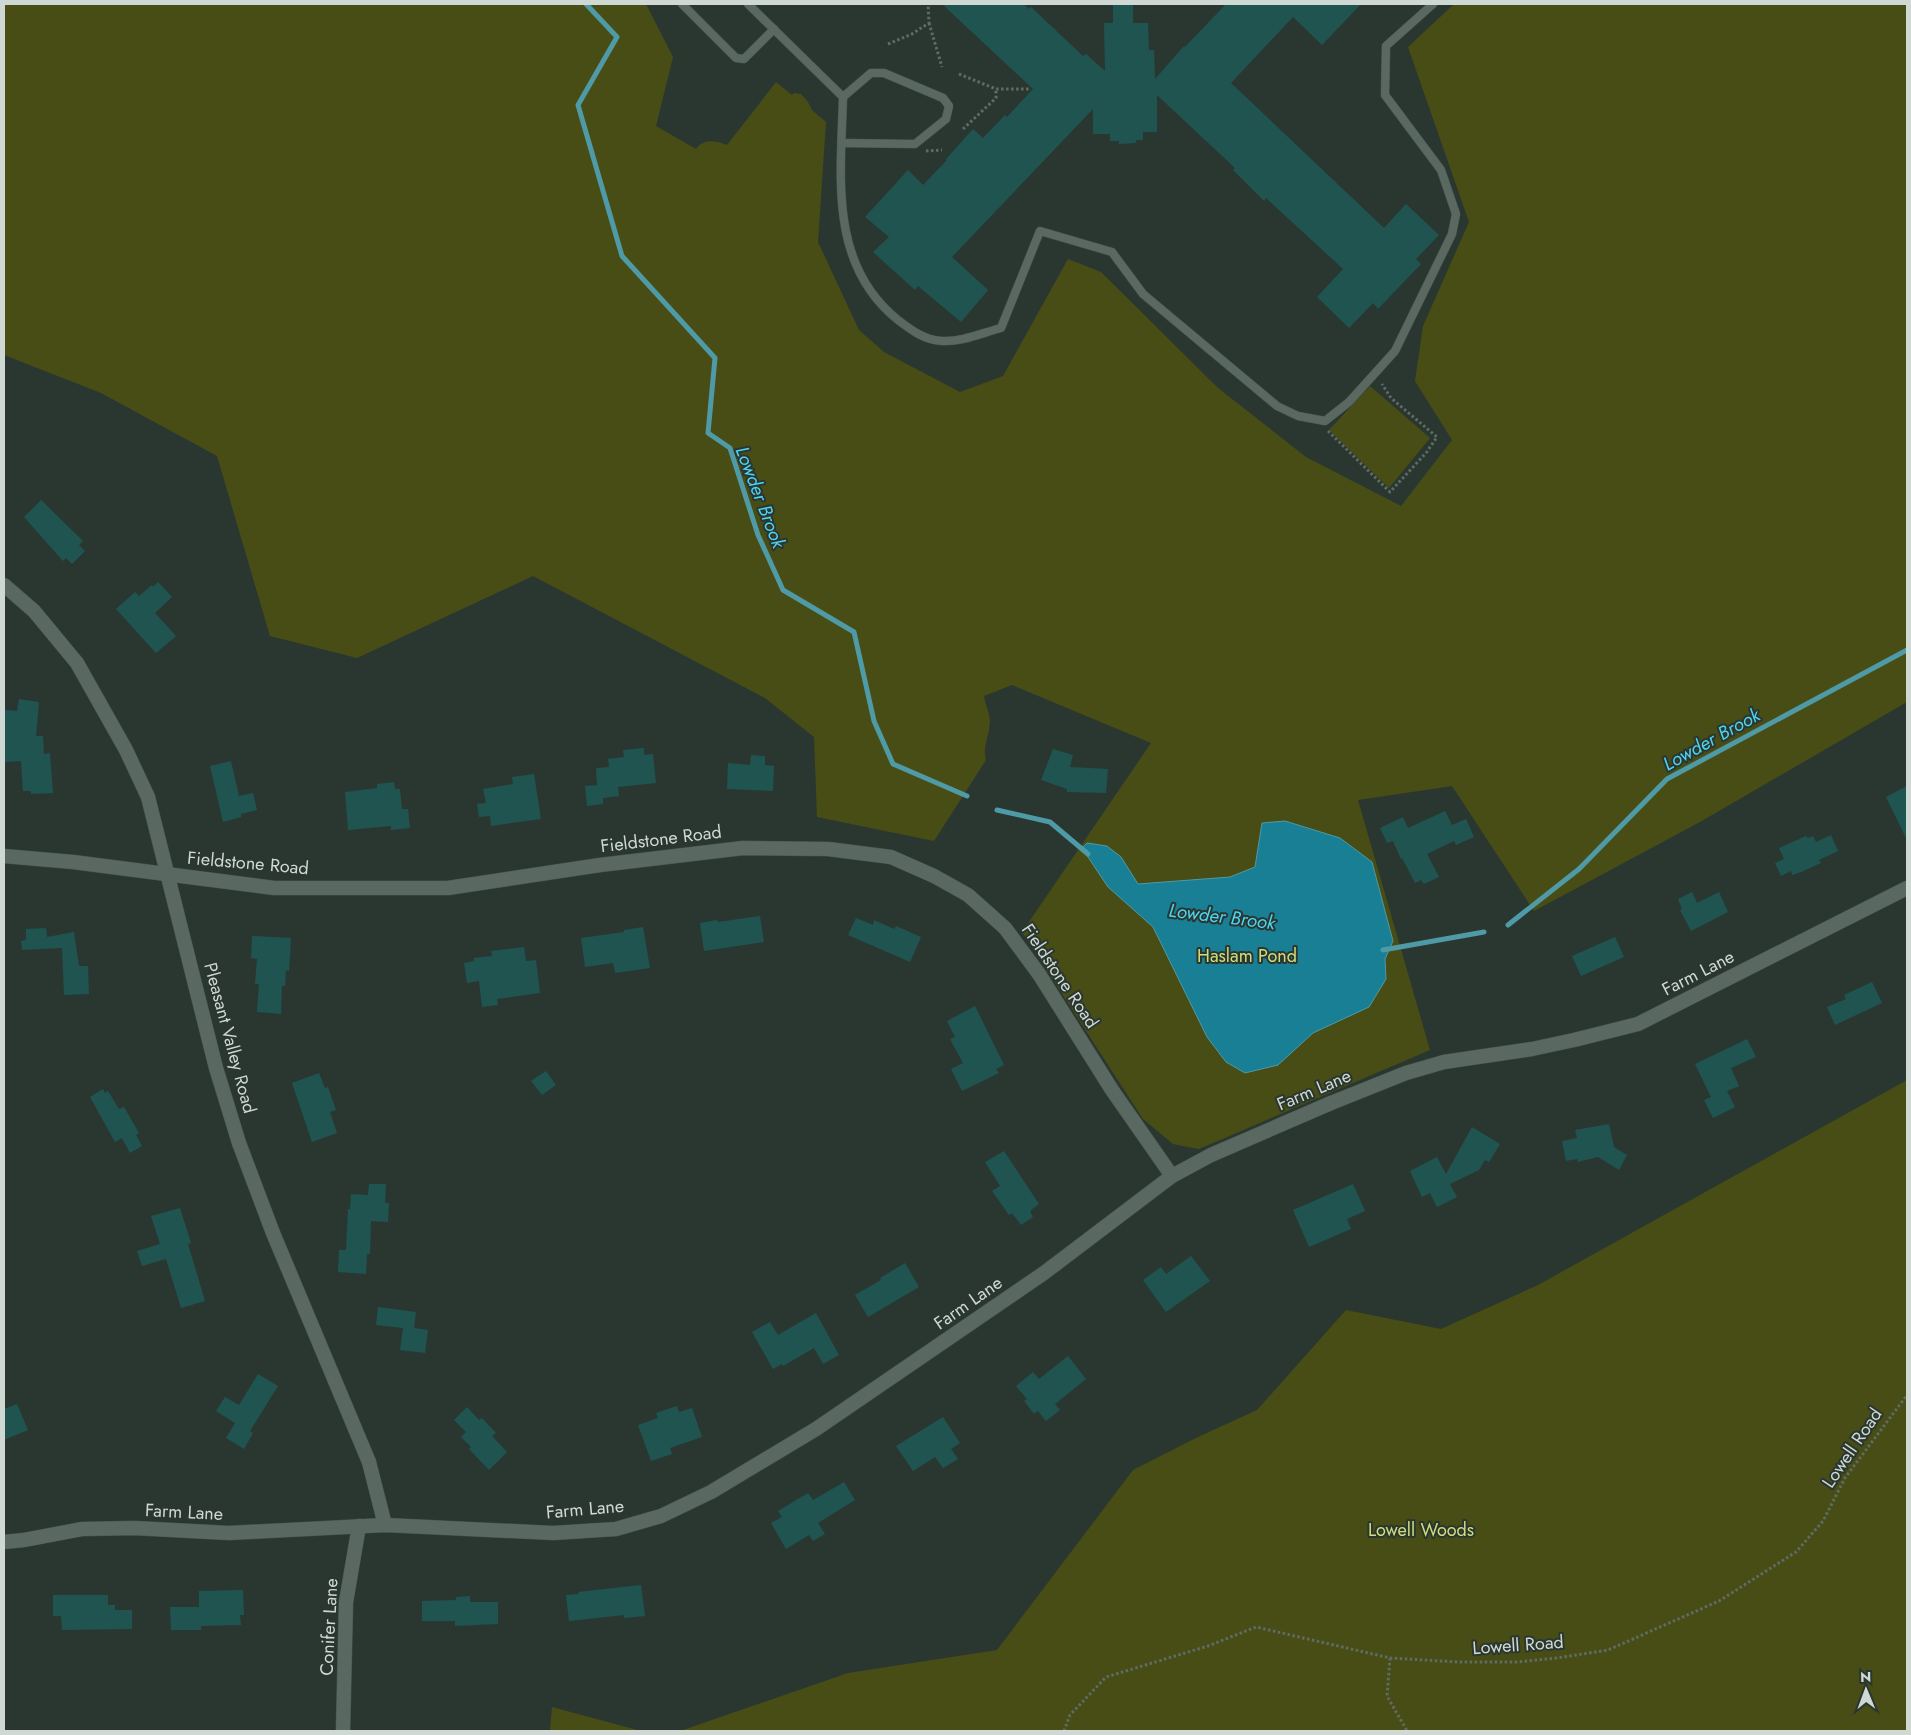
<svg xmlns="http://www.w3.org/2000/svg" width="1911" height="1735" viewBox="0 0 1911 1735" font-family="Jost,sans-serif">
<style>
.green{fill:#484d15}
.water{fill:#187f94;stroke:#4f9aa7}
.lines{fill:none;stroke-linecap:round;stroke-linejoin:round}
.stream{stroke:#4f9aa7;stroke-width:5}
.building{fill:#205451}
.service-casing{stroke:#47534d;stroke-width:9}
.minor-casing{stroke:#47534d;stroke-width:15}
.path{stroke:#5f6b65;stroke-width:3;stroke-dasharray:2.5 2.5;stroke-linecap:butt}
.service{stroke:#596861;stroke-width:8}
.minor{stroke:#596861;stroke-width:14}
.labels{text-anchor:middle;stroke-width:4;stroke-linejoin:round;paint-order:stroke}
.street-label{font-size:18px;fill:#d0d8d4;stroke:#2a3731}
.park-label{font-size:18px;fill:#d1dc7b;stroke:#2a3731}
.water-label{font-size:19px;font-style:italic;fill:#4dd4f3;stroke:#2a3731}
</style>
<rect width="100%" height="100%" fill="#2a3731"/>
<g class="green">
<path d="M 4,4 L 646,4 L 673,57 L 656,126 L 696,149 C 704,138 716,141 727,145 L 776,82 L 792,95 L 794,93 L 801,94 L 808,102 L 812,110 L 826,122 L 818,242 L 859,330 L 884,352 L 960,392 L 1003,376 L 1068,259 L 1101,272 L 1218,388 L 1306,457 L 1401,506 L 1452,440 L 1415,381 L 1423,326 L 1469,222 L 1408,47 L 1454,4 L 1907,4 L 1907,702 L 1700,822 L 1534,911 L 1452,786 L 1358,800 L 1430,1050 L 1199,1149 L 1173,1144 L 1143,1119 L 1022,932 L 1151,743 L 1012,685 L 984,696 C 985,704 989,712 990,720 C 990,735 982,747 986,760 L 934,841 L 817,817 L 814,737 L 765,698 L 533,576 L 357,658 L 270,636 L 217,456 L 101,393 L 4,355 Z"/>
<polygon points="1370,386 1430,438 1389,488 1329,430"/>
<polygon points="1907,1080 1907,1731 680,1731 848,1673 997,1650 1133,1470 1198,1437 1257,1410 1346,1310 1441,1329 1538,1285"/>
<polygon points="552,1707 641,1731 550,1731"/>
</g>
<polygon class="water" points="1285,821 1340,838 1372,862 1393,941 1385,959 1386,979 1369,1007 1313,1033 1278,1065 1245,1073 1226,1062 1207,1037 1153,927 1108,887 1082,848 1087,843 1107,846 1121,857 1138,884 1230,877 1255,867 1262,823"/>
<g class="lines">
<g class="stream">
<polyline points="586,4 617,37 578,105 622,256 715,358 708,433 730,448 758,535 783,590 854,632 874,721 893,764 967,796"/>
<polyline points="997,810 1050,822 1088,854"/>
<polyline points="1508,925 1579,869 1667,779 1907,650"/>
<polyline points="1383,950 1484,932"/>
</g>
</g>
<g class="building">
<polygon points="942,4 1023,4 1029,9 1031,7 1083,56 1086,54 1105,71 1104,23 1113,23 1113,4 1133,4 1133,23 1148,23 1149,50 1154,50 1155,79 1184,46 1185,47 1226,4 1361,4 1322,45 1293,17 1231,83 1384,228 1406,204 1439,235 1416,259 1421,264 1378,309 1373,303 1349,328 1317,297 1343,269 1266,198 1264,201 1233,170 1235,168 1157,95 1157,132 1143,132 1143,140 1136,140 1136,143 1119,144 1119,141 1110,141 1110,134 1093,134 1093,109 952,257 988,290 961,322 918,286 915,290 873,252 889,237 865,217 908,170 923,185 947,160 946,159 973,129 983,138 1005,115 1007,117 1033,89"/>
<polygon points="41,500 83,541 79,545 85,551 72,564 66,558 63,561 24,517"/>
<polygon points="158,582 172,597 155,613 176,636 156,653 116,609 135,592 139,596 152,585 153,587"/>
<polygon points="19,699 39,702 36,736 43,736 44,754 50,753 53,793 31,794 31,791 23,791 21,761 4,762 5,710 17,711"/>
<polygon points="644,748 644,755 653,754 656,783 618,787 619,796 603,798 603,804 587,806 585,786 597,785 596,768 609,767 608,759 624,757 623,750"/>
<polygon points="1053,749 1073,755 1070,767 1108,769 1106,793 1067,792 1067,789 1041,780"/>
<polygon points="751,755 765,756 765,765 774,766 773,791 727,789 728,763 750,765"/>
<polygon points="231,761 239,796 253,793 257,810 241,814 241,817 223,822 210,766"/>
<polygon points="534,774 541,819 491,826 490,816 479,817 477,804 486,803 483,789 513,784 512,777"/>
<polygon points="394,782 395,789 400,789 402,809 408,809 410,828 391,830 391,826 348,830 345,792 377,788 377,784"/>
<polygon points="1907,786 1907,840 1886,797"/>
<polygon points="1445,811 1452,825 1466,819 1474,837 1456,845 1454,841 1427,854 1439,877 1424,884 1421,880 1415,883 1402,858 1401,859 1393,841 1387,843 1380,828 1403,817 1408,828"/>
<polygon points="1831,835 1838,851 1819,860 1821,863 1801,872 1792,875 1791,871 1781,876 1775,863 1784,859 1779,848 1806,836 1808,838 1813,836 1816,842"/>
<polygon points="1692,892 1697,903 1719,892 1728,912 1691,931 1680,910 1682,909 1678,899"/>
<polygon points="760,916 764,942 704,951 700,923 717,920 718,922"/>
<polygon points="856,918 873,925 874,920 894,929 896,926 921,937 910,962 848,935"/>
<polygon points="643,927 650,968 615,973 613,963 585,967 581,938 624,932 624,930"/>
<polygon points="46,928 47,937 74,932 79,966 88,966 89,994 64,995 62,948 22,950 21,941 26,940 26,929"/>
<polygon points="252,936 291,938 289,971 286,970 285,986 282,986 281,1014 257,1012 259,984 255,984 257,959 251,958"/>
<polygon points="1615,937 1624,957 1581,976 1572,956"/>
<polygon points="524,947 526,961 536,960 540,993 497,999 498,1005 482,1007 479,981 467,983 464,963 474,961 474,958 492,956 491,951"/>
<polygon points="1872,982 1882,1003 1835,1025 1827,1007 1846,999 1844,995"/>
<polygon points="975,1006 1004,1065 996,1069 999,1073 962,1091 951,1069 963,1063 950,1039 955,1037 947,1021"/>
<polygon points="1747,1039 1756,1057 1731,1068 1739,1086 1727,1091 1735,1107 1713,1118 1704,1100 1711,1097 1695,1064"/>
<polygon points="546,1071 556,1085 542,1095 531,1081"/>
<polygon points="319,1073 325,1088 328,1087 336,1110 330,1112 337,1133 312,1142 292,1083"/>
<polygon points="103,1089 105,1093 108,1091 119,1109 124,1107 139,1133 136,1135 142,1146 130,1153 122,1138 115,1142 90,1097"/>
<polygon points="1609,1124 1614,1147 1627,1155 1619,1170 1598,1157 1578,1162 1577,1159 1566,1161 1562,1141 1577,1138 1575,1130"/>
<polygon points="1472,1127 1500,1144 1489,1162 1485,1160 1479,1170 1450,1184 1457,1197 1437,1207 1430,1193 1422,1197 1410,1171 1437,1157 1446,1174"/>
<polygon points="1004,1151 1039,1204 1030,1211 1033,1217 1021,1225 1012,1213 1009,1215 992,1191 1000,1186 985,1162"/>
<polygon points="369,1184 386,1184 385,1203 389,1203 388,1222 371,1221 370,1254 367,1254 366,1274 338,1272 339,1250 346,1250 348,1209 350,1209 351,1194 368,1195"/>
<polygon points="1353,1184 1365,1211 1347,1219 1351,1229 1309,1247 1293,1210"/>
<polygon points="180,1208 191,1243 188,1244 205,1301 181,1308 166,1259 142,1266 137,1251 160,1244 151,1216"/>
<polygon points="1191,1256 1210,1281 1166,1312 1143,1280 1161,1267 1166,1274"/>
<polygon points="905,1263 919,1287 868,1317 855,1295 881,1280 880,1278"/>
<polygon points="378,1307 416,1312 414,1328 428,1330 425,1353 400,1350 403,1328 376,1325"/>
<polygon points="816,1313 839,1355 823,1364 814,1348 783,1366 782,1364 773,1369 752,1332 770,1322 778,1335"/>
<polygon points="1068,1356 1086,1379 1055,1404 1060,1410 1046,1421 1038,1411 1034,1414 1024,1401 1027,1399 1016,1386 1033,1372 1039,1379"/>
<polygon points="258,1374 278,1386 250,1431 253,1433 244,1449 226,1438 235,1423 216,1411 225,1397 239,1405"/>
<polygon points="17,1404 28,1430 4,1440 4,1409"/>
<polygon points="677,1406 679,1412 692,1408 702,1437 670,1448 672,1454 651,1461 638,1425 658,1418 656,1413"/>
<polygon points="467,1407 479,1420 482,1418 496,1433 492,1436 507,1452 489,1470 469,1449 471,1447 461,1437 466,1432 454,1420"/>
<polygon points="943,1417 960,1443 951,1449 958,1459 943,1468 935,1457 913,1471 896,1446"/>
<polygon points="844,1482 855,1500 818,1523 825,1534 813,1541 809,1535 786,1549 771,1523 782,1517 778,1511 808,1493 813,1500"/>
<polygon points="641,1585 645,1616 624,1618 624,1615 569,1621 566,1595 579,1594 578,1592"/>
<polygon points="243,1590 244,1615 240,1615 241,1625 201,1626 201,1630 171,1630 170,1607 199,1607 199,1591"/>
<polygon points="53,1595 108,1595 108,1605 115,1605 115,1610 132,1610 132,1629 62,1630 61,1616 53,1616"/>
<polygon points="470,1596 470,1602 498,1602 498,1624 455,1626 455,1621 422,1621 422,1601 456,1600 456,1597"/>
</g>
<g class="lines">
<defs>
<g id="service">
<polyline points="682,4 736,58 744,59 774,29"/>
<path d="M 748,4 L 843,97 C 841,176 828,264 898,320 C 911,330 924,340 942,341 C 962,342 982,333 1001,328 L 1040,231 L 1112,252 L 1143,294 L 1277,406 L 1298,416 L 1325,421 L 1349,402 L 1395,351 L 1452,234 L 1456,214 L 1441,170 L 1385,95 L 1386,46 L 1433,4"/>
<polyline points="842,143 915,144 946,119 949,106 943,98 884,73 871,73 843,97"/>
</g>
<g id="minor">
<polyline points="4,585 34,611 77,663 126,750 148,797 216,1068 239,1143 273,1233 369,1462 385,1525"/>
<polyline points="4,856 73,862 274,888 448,888 600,865 743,848 828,849 891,857 934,876 968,895 1005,928 1039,974 1112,1090 1172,1176"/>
<polyline points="4,1542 24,1540 82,1529 134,1528 229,1533 385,1525 553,1533 616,1529 661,1516 711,1492 816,1429 1044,1273 1172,1176 1211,1155 1331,1103 1406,1073 1444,1062 1532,1049 1574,1040 1638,1024 1907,888"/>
<polyline points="343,1731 346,1602 359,1526"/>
</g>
</defs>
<use href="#service" class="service-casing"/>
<use href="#minor" class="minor-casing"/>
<g class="path">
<polyline points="929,23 942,67"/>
<polyline points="888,44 912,34 929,23 928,4"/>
<polyline points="959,74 996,89 1029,89"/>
<polyline points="963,129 996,98 996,89"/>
<polyline points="926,151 942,150"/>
<polyline points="1328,431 1390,492 1426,453 1437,437 1391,398 1382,384"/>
<polyline points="1390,1658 1387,1696 1407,1731"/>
<polyline points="1064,1731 1070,1715 1106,1677 1208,1646 1256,1627 1390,1658 1458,1662 1516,1662 1557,1658 1608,1650 1719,1601 1796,1552 1823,1521 1845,1478 1907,1395"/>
</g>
<use href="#service" class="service"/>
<use href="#minor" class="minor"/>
</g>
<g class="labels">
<g class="street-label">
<text transform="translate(661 839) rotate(-7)" y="6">Fieldstone Road</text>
<text transform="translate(248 863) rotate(5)" y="6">Fieldstone Road</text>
<text transform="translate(1698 973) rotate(-27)" y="6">Farm Lane</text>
<text transform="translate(1060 976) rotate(56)" y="6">Fieldstone Road</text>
<text transform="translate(230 1038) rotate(75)" y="6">Pleasant Valley Road</text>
<text transform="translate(1314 1090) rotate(-23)" y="6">Farm Lane</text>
<text transform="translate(968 1303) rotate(-35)" y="6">Farm Lane</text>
<text transform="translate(1852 1448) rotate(-56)" y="6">Lowell Road</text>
<text transform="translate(585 1509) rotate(-5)" y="6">Farm Lane</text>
<text transform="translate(184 1512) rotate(3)" y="6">Farm Lane</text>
<text transform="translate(329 1627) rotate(-87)" y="6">Conifer Lane</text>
<text transform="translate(1518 1645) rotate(-4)" y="6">Lowell Road</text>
</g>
<g class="park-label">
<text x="1247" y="962">Haslam Pond</text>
<text x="1421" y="1536">Lowell Woods</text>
</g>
<g class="water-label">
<text transform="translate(761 497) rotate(69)" y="7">Lowder Brook</text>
<text transform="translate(1711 739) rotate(-29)" y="7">Lowder Brook</text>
<text transform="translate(1222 916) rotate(7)" y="7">Lowder Brook</text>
</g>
</g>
<rect width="1911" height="1735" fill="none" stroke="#d0d8d4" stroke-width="10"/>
<g transform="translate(1866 1690) rotate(359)" stroke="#2a3731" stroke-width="4" paint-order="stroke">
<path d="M0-4L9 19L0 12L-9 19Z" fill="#d0d8d4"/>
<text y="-8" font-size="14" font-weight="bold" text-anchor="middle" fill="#d0d8d4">N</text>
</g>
</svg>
